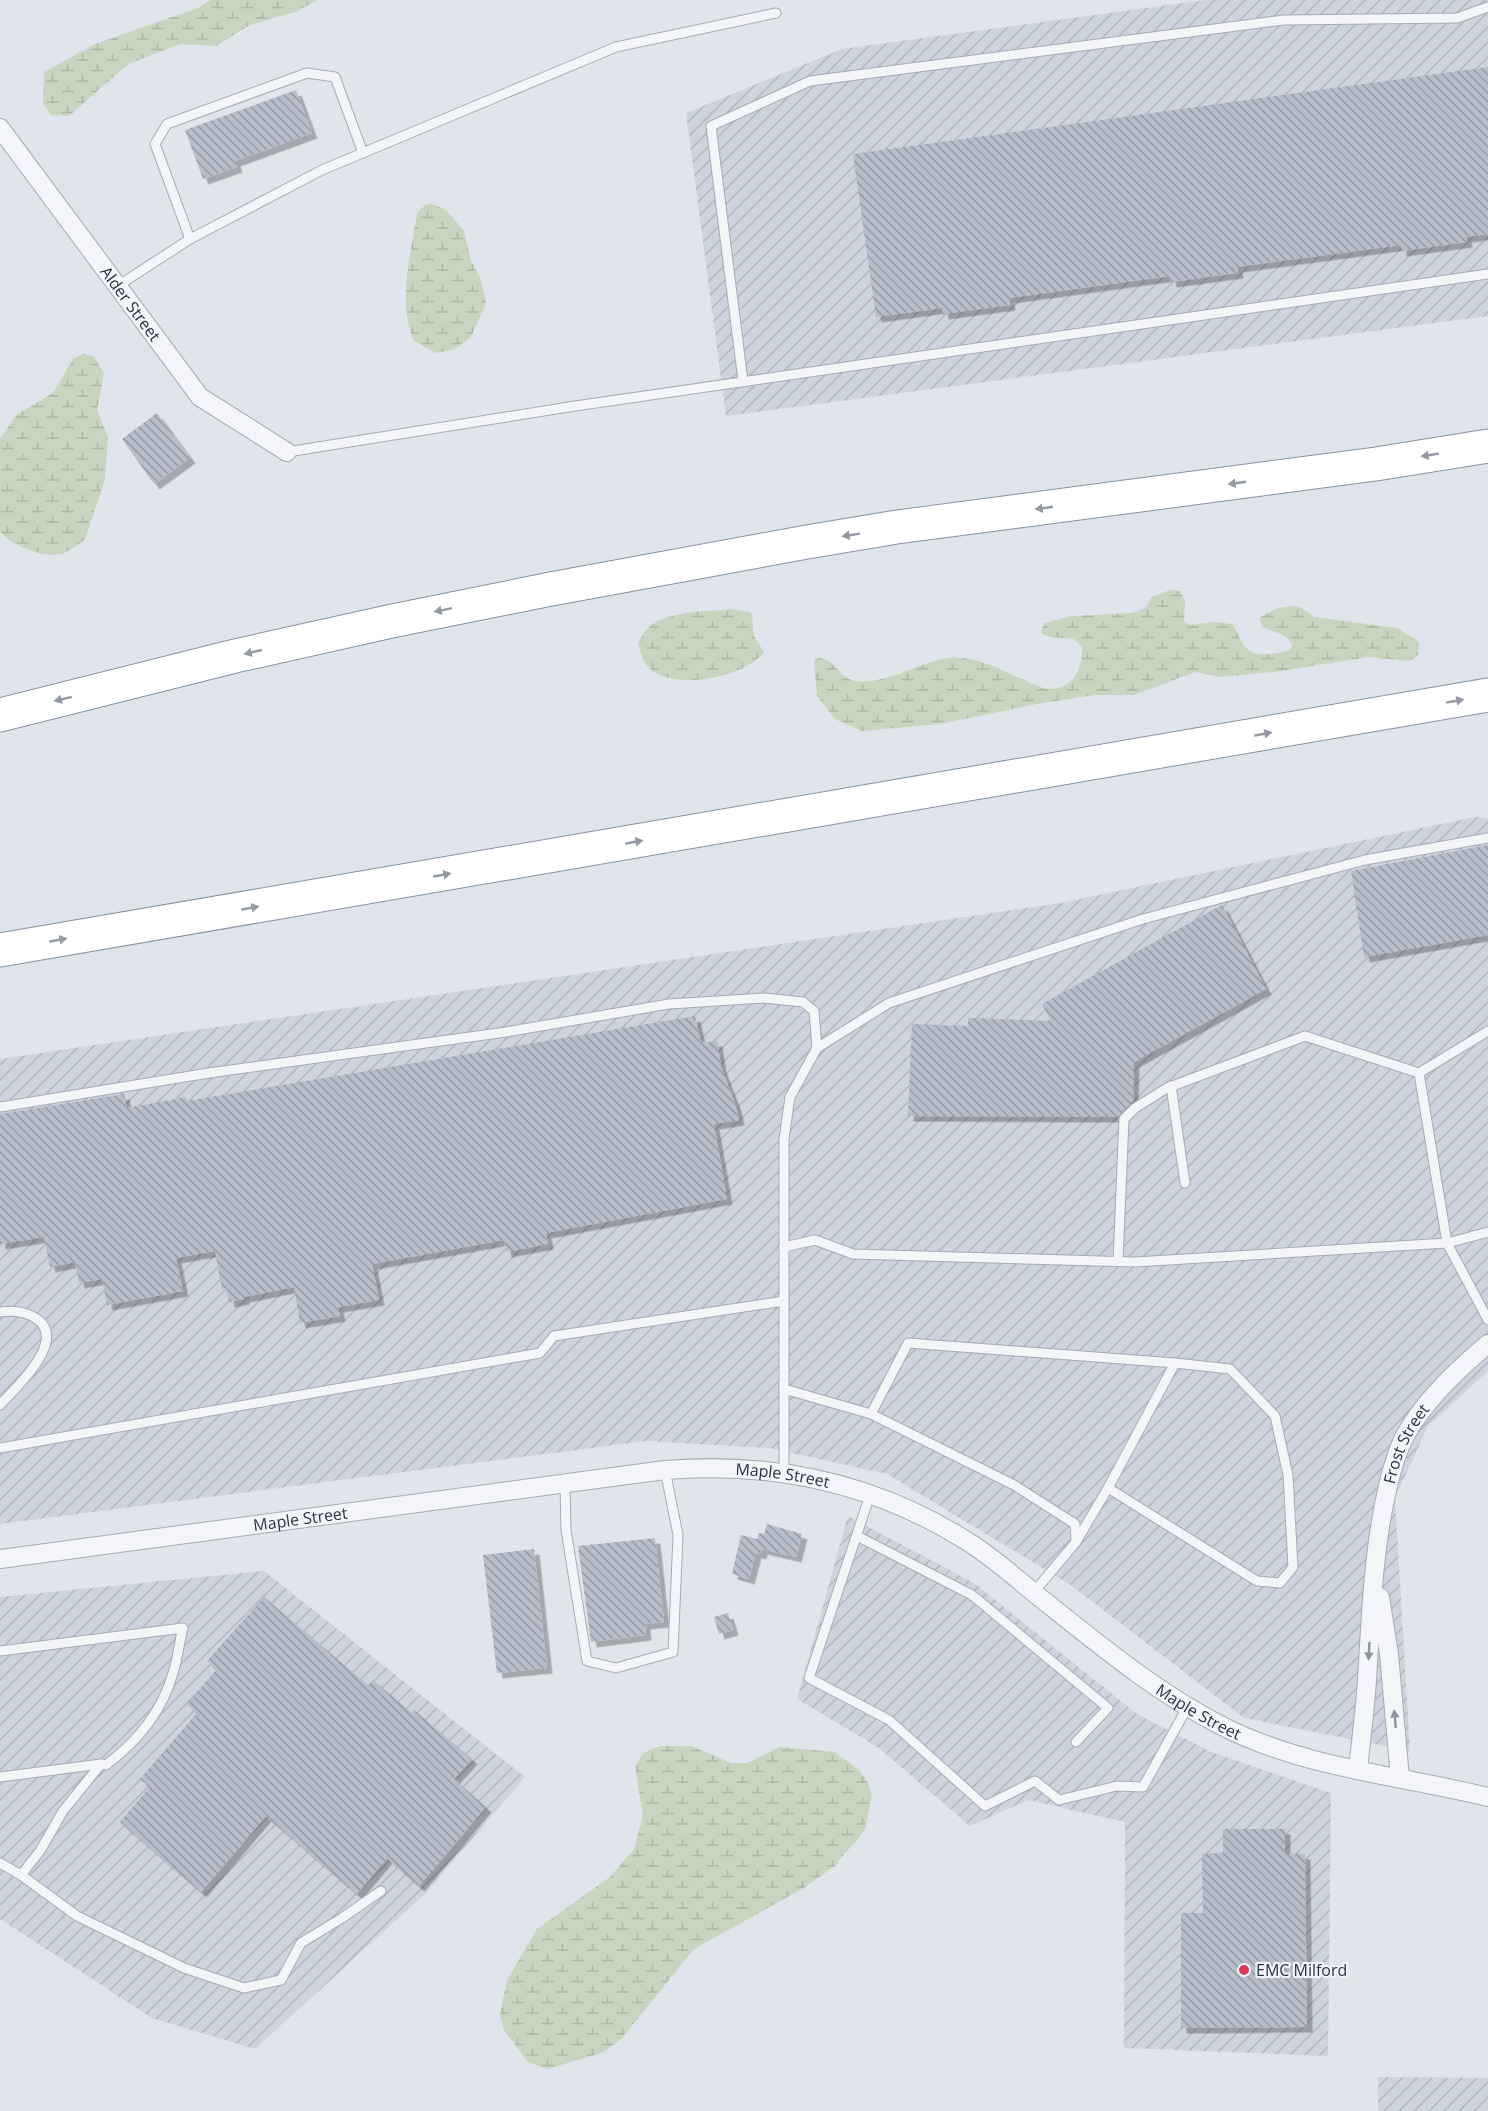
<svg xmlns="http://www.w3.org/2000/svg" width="1488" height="2111" viewBox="0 0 1488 2111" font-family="'Open Sans',sans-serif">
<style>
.industrial{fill:url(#industrial-furrows)}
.wetland{fill:url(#wetland-marsh)}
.building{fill:url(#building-back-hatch);filter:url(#shadow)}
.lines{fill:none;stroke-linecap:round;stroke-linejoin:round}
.service-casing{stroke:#a5acb6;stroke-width:11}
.minor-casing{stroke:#a5acb6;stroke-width:20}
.motorway-casing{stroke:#8693a3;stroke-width:35}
.service{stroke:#f3f5f8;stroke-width:9}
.minor{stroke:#f3f5f8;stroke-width:18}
.motorway{stroke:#fff;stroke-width:33}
.oneway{fill:#9399a2}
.oneway2{fill:#8d949e}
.poi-dot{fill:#de3758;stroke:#f0f4f8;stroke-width:2}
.labels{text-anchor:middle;stroke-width:4.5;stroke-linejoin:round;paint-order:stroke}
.street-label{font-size:16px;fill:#273344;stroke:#f0f4f8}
.poi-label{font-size:16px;fill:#273344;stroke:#f0f4f8;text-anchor:start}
</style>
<defs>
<pattern id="industrial-furrows" width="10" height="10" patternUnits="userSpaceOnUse" patternTransform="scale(1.5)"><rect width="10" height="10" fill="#ced4dd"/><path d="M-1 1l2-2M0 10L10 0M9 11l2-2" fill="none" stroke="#b1b6bf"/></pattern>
<pattern id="wetland-marsh" width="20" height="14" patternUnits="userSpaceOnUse" patternTransform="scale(1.5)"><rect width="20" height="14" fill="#c7d6c0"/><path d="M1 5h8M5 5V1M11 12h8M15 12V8" fill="none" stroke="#abb8a6"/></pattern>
<pattern id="building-back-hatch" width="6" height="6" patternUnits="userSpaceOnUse" patternTransform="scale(1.5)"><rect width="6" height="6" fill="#b7bec9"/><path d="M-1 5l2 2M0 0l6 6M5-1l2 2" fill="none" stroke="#959ba5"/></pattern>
<filter id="shadow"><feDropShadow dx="5.5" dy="5.5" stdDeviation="0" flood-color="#0004"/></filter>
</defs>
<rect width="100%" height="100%" fill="#e0e5eb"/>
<g class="industrial">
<polygon points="1206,0 1488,0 1488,316 726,416 686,113 842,49"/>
<polygon points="1475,817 1488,818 1488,1371 1428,1426 1395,1498 1410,1751 1244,1718 1072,1586 887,1474 769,1448 646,1441 0,1524 0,1059 1060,903"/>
<polygon points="848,1516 974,1583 1137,1714 1211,1752 1331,1793 1328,2056 1124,2048 1125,1822 1028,1800 970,1826 879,1748 797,1699"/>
<polygon points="264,1571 525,1777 426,1893 255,2049 152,2018 0,1919 0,1597"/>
<polygon points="1378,2077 1488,2078 1488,2111 1378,2111"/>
</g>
<g class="wetland">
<polygon points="210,0 317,0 298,11 250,25 216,46 180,44 128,64 69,116 51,115 43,103 44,72 95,44 198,8"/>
<path d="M 431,204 L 446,210 L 464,231 L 471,261 L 480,277 L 486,303 L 471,337 L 455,349 L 436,353 L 414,341 C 397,302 411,254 417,213 L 425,205 Z"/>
<path d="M 83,354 L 93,356 L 104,373 L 97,410 L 108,437 L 105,479 L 85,540 C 78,544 68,553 60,554 C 44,558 9,545 0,531 L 0,439 L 16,415 L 53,393 L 73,359 Z"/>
<path d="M 1170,590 L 1180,591 L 1185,601 L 1184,621 L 1189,625 L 1216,622 L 1232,624 C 1237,631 1241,643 1247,649 C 1256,658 1281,654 1291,649 L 1292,644 C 1285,633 1273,632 1262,627 L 1260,617 L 1278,608 L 1294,606 L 1300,607 L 1314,617 L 1397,628 L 1419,642 L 1418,655 L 1410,661 L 1368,657 L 1282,671 L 1221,677 L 1195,672 L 1134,695 L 1095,695 L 1042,703 L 940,724 L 862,731 L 835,719 L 817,696 L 814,660 L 818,658 C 835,658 839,679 856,681 C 888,685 918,662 949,658 C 973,655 1002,670 1024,680 C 1031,683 1041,689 1050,689 C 1074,689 1083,667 1082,647 L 1074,639 L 1051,637 L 1042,634 L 1041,630 L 1045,623 L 1071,616 L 1132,613 L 1145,608 L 1152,597 Z"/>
<path d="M 732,609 L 750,612 L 752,616 L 754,636 L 764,652 C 746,677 678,690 653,671 C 643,664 641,654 638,643 C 642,636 646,628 653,624 C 675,610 707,612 732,609 Z"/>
<polygon points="661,1746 691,1746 731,1763 747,1763 779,1747 835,1752 860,1771 869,1785 872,1796 865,1829 859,1838 838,1861 839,1863 804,1888 694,1949 622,2038 604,2052 548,2069 528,2062 504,2030 500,2014 507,1980 537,1929 610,1877 634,1849 643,1815 635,1767 643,1753"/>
</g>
<g class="building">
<polygon points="1488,67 1488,234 1466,237 1467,242 1401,251 1401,245 1237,267 1238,273 1171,282 1170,276 1009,298 1010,305 943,314 942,308 876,317 853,154"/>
<polygon points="296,90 312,133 235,161 237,167 203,179 185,130"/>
<polygon points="157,413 190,458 154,484 122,439"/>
<polygon points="1488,845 1488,935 1364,957 1351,871"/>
<polygon points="1222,905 1266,989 1134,1062 1133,1101 1118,1117 908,1116 912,1024 968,1026 968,1018 1051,1021 1042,1004"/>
<polygon points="695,1016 701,1043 717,1041 721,1067 736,1106 739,1120 714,1124 727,1199 546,1233 548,1244 506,1252 504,1240 372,1264 379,1300 338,1307 340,1316 300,1323 294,1287 244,1297 244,1299 229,1302 227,1288 222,1289 215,1251 176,1258 183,1291 107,1305 102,1279 79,1283 75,1262 50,1267 44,1237 0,1244 0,1114 124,1094 127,1108 186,1097 187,1101"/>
<polygon points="767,1524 802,1534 796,1557 762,1549 761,1554 756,1553 749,1579 732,1574 741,1535 757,1539 759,1533 764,1534"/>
<polygon points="655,1538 664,1622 645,1624 646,1635 591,1642 578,1546"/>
<polygon points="534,1549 547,1668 497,1673 483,1555"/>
<polygon points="264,1597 368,1685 373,1680 412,1713 414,1710 472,1759 454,1779 486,1807 419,1886 387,1858 357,1894 266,1816 201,1892 120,1822 150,1787 140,1779 197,1713 187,1704 216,1670 207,1661"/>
<polygon points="728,1613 733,1630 719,1634 714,1617"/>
<polygon points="1223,1829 1285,1829 1285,1854 1305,1854 1307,2027 1181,2028 1181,1913 1203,1913 1202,1854 1223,1853"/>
</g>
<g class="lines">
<defs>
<g id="service">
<polyline points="190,239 155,144 167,124 307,73 335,77 363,153"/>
<polyline points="116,287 190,239 322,170 616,47 776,13"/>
<polyline points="743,381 711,126 810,81 1284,20 1457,18 1488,7"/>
<polyline points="287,452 575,406 1488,274"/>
<polyline points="1419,1073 1488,1031"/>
<polyline points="1171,1086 1185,1183"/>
<polyline points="0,1107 209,1073 506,1032 669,1004 764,998 803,1002 814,1011 817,1048"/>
<polyline points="1488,1232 1447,1243 1488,1320"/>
<polyline points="784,1247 815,1240 853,1254 1135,1262 1447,1243 1419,1073 1305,1036 1167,1088 1135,1108 1124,1119 1118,1261"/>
<path d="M 0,1312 C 13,1310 26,1311 37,1319 C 68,1341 15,1388 0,1405"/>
<polyline points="784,1389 871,1414 1014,1485 1075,1524 1076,1542 1034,1592"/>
<polyline points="871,1414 908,1343 1175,1363 1230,1369 1275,1416 1288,1475 1293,1567 1280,1583 1257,1581 1108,1488 1076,1542"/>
<polyline points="0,1448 540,1353 554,1336 784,1301"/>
<polyline points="784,1472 784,1139 790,1097 817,1048 889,1003 1143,919 1365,860 1488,838"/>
<polyline points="565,1483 566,1530 587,1661 616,1668 673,1652 678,1535 665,1470"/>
<polyline points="1108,1488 1175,1363"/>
<polyline points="870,1495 809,1678 889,1720 985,1806 1035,1781 1059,1800 1117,1786 1143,1787 1188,1706"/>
<polyline points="857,1536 972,1595 1108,1708 1076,1742"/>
<path d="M 0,1651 L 183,1628 C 179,1643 178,1658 173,1673 C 162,1712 138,1741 106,1765 L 101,1764 L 63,1811 L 40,1851 L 21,1875 L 0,1863"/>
<polyline points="0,1777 101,1764"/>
<polyline points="21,1875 77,1916 184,1968 244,1988 281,1980 301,1943 342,1918 381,1891"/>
</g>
<g id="minor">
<path id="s1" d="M 0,128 L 200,397 L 287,452"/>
<path id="s2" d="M 0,1559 L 665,1470 C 776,1461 879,1484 973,1545 C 996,1560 1017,1579 1038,1596 C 1096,1642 1154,1691 1220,1725 C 1303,1768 1398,1775 1488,1797"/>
<polyline points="1380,1597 1389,1654 1400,1778"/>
<path id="s3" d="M 1358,1770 C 1361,1740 1365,1710 1367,1680 C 1371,1615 1373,1549 1388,1486 C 1392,1469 1397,1450 1406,1434 C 1425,1400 1458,1369 1488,1344"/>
</g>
<g id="motorway">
<polyline points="0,715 235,656 392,621 551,589 807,542 897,527 1376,464 1488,446"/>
<polyline points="0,950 1488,695"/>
</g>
</defs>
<use href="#service" class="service-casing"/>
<use href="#minor" class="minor-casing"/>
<use href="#motorway" class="motorway-casing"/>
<use href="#service" class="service"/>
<use href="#minor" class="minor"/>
<use href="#motorway" class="motorway"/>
</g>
<defs><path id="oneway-solid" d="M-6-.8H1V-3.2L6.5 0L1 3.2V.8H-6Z" transform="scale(1.5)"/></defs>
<g class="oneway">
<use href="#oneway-solid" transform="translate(1430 455) rotate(171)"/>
<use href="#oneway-solid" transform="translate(1237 483) rotate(172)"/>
<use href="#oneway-solid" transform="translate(1044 508) rotate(172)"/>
<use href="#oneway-solid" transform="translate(851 535) rotate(171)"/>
<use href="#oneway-solid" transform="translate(443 610) rotate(168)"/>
<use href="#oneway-solid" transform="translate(253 652) rotate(167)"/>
<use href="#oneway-solid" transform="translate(63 699) rotate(166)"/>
<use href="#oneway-solid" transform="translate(1455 701) rotate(-10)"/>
<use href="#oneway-solid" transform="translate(1263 734) rotate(-10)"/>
<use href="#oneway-solid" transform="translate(634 842) rotate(-10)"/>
<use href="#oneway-solid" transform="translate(442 875) rotate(-10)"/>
<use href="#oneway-solid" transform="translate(250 908) rotate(-10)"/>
<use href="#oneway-solid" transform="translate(58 940) rotate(-10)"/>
</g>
<g class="oneway2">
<use href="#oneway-solid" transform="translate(1369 1651) rotate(93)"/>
<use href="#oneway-solid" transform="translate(1395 1719) rotate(-95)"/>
</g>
<circle class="poi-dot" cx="1244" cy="1970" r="6"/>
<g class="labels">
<g class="street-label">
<text dy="6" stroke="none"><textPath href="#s1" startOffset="219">Alder Street</textPath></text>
<text dy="6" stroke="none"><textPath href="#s3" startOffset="332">Frost Street</textPath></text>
<text dy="6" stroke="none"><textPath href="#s2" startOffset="789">Maple Street</textPath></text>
<text dy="6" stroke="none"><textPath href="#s2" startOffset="303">Maple Street</textPath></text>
<text dy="6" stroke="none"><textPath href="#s2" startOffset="1275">Maple Street</textPath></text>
</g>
<g class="poi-label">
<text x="1256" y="1976">EMC Milford</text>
</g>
</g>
</svg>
